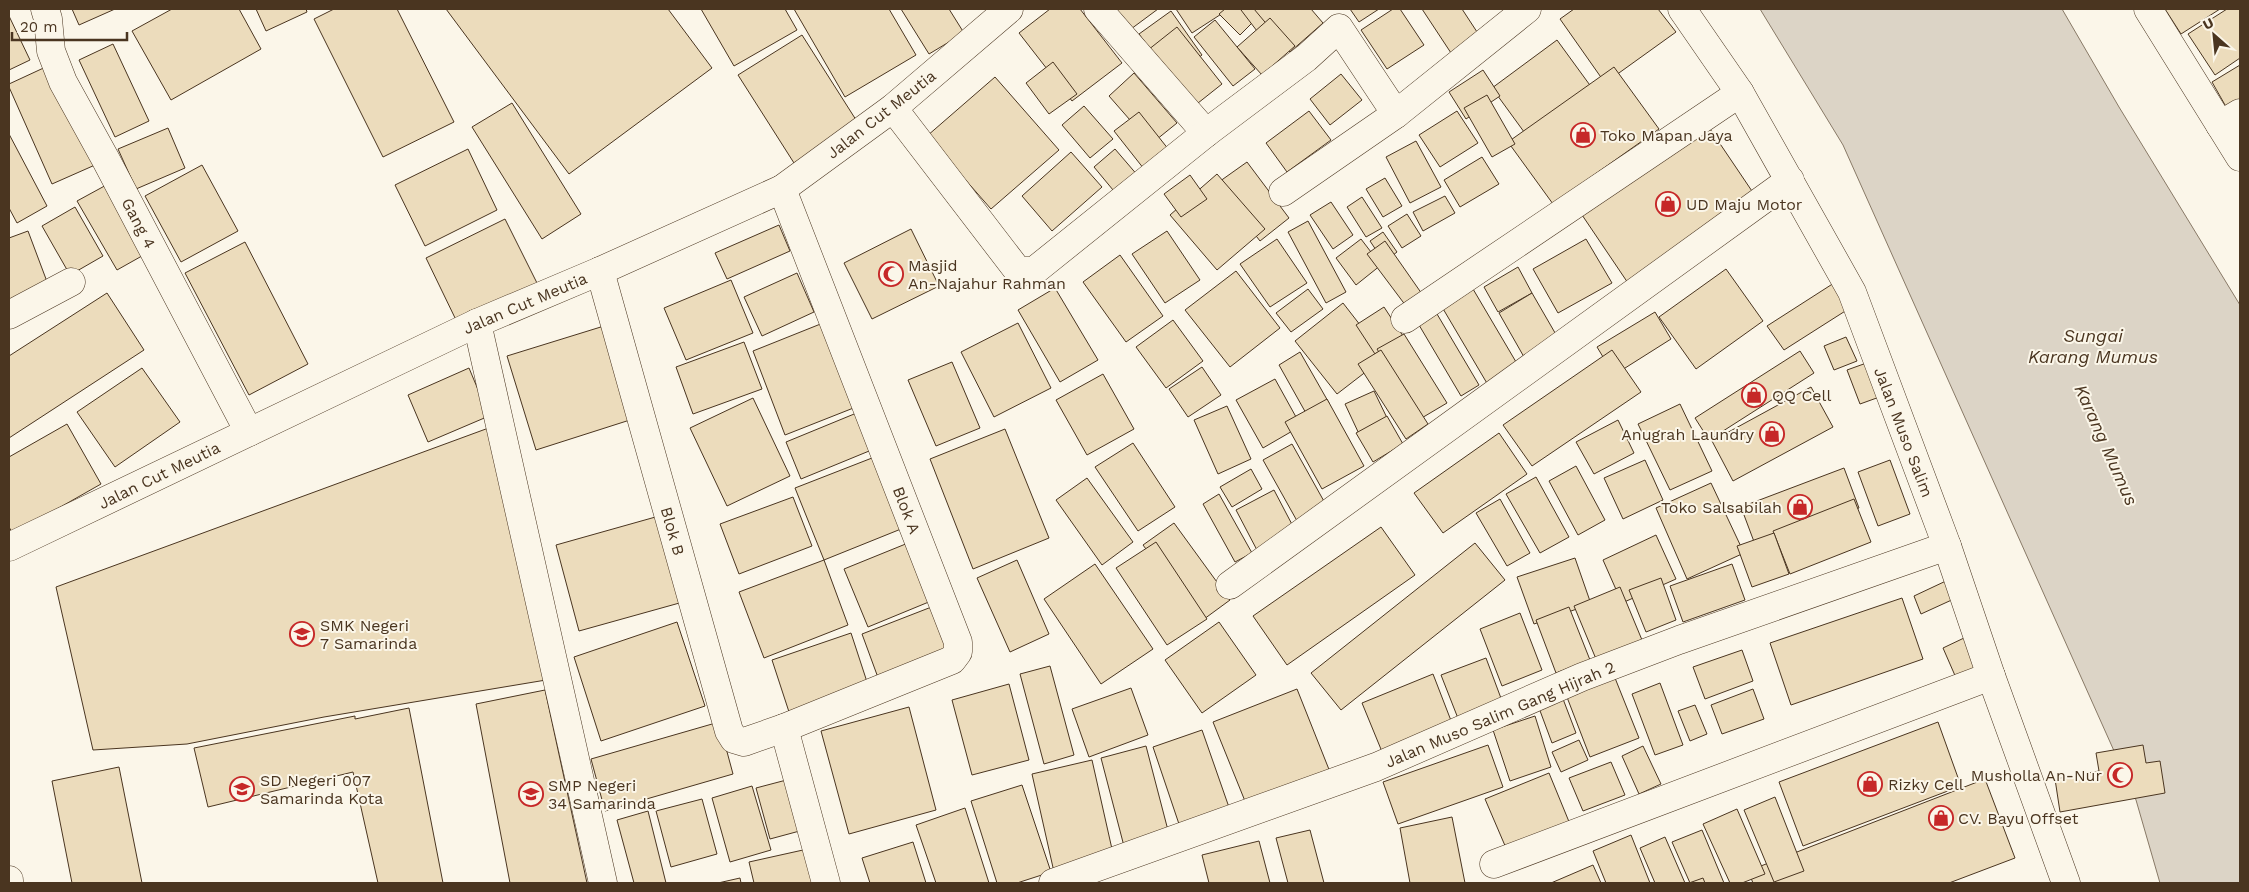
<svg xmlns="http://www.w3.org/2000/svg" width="2249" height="892" viewBox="0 0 2249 892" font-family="'Work Sans',sans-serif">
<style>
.water{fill:#dcd4c6;stroke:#887966}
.building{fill:#ecdcbc;stroke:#4a3520}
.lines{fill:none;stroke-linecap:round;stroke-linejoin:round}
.minor-casing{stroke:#4a3520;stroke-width:29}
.minor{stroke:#fbf6e9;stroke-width:28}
.labels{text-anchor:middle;stroke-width:4;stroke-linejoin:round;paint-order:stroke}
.street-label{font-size:16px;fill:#4a3520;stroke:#fbf6e9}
.poi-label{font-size:16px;fill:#4a3520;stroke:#fbf6e9;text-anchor:start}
.water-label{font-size:18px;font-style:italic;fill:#4a3520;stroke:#fbf6e9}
</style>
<rect width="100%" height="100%" fill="#fbf6e9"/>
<polygon class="water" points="1760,9 2062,9 2119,107 2240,305 2240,883 2160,883 2136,800 1843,145"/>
<g class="building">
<polygon points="72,9 115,9 79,25"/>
<polygon points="172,9 239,9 261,49 171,100 132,31"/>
<polygon points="256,9 306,9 307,12 266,31"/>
<polygon points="334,9 397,9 454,122 383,157 314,19"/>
<polygon points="446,9 668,9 712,68 569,174"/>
<polygon points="701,9 785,9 797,30 734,66"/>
<polygon points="794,9 889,9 916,55 845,97"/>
<polygon points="901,9 949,9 964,33 929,54"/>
<polygon points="1050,9 1080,9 1122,63 1072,101 1019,33"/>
<polygon points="1116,9 1158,9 1131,29"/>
<polygon points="1176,9 1229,9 1192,33"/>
<polygon points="1225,9 1243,9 1254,21 1240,35 1219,14"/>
<polygon points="1243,9 1263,9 1272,20 1257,31 1241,10"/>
<polygon points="1254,9 1311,9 1323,23 1290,52"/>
<polygon points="1350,9 1379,9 1359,22"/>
<polygon points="1393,9 1400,9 1424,45 1387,69 1361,30"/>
<polygon points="1422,9 1462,9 1481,38 1453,56"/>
<polygon points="1574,9 1658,9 1676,32 1605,83 1560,19"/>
<polygon points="2165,9 2220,9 2181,34"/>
<polygon points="2227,9 2240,9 2240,58 2215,75 2188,34"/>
<polygon points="1171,11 1202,55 1171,78 1139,34"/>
<polygon points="9,16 30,60 9,70"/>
<polygon points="1270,18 1295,46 1262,75 1237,47"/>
<polygon points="1215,20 1255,69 1233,86 1194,37"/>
<polygon points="1177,27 1222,84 1193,107 1148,50"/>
<polygon points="802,35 858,123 794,163 738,75"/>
<polygon points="1557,40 1592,88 1527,136 1492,88"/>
<polygon points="113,44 149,121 115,137 79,60"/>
<polygon points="1053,62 1077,94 1049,114 1026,83"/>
<polygon points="50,65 95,165 52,184 9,87 9,84"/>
<polygon points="2240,65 2240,105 2229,112 2212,82"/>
<polygon points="1614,67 1659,129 1553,204 1508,142"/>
<polygon points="1483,70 1500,96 1466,119 1449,92"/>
<polygon points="1134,73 1177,123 1151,144 1109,96"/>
<polygon points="1341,74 1362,100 1330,125 1310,99"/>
<polygon points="995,77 1059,150 991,209 927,136"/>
<polygon points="1487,95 1515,144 1492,157 1464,108"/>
<polygon points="512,103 581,214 542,239 472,127"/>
<polygon points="1084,106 1113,139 1090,158 1062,125"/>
<polygon points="1309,111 1331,140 1287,172 1266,143"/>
<polygon points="1457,111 1478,143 1440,167 1419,135"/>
<polygon points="1139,112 1169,150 1144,169 1114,131"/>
<polygon points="1706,123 1758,200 1630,286 1578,209"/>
<polygon points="168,128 185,168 136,189 118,149"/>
<polygon points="9,134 47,206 17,223 9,208"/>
<polygon points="1416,141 1441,187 1410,203 1386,157"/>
<polygon points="468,149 497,210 425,246 395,185"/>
<polygon points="1115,149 1139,177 1118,196 1094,167"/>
<polygon points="1071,152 1102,187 1052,231 1022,196"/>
<polygon points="1482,157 1499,184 1460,207 1444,180"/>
<polygon points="1247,162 1289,218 1260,241 1216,184"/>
<polygon points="202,165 238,231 181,262 145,196"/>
<polygon points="1217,174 1265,229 1217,270 1170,215"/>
<polygon points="1190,175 1207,199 1181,217 1164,194"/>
<polygon points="1385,178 1402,206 1383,217 1366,189"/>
<polygon points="110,183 149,252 117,270 77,201"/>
<polygon points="1445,196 1455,213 1423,231 1413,212"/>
<polygon points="1362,197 1382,228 1366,237 1347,207"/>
<polygon points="1331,202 1353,235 1333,249 1310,215"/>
<polygon points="75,207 103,256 70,275 42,226"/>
<polygon points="1407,214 1421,236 1402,248 1388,226"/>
<polygon points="505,219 537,283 457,322 426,258"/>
<polygon points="1308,221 1346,292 1326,303 1288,232"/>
<polygon points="779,225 790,251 727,279 715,253"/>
<polygon points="911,229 939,286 872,319 844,263"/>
<polygon points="28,231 49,287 9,302 9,238"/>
<polygon points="1167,231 1200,280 1165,303 1132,254"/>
<polygon points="1383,232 1397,252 1384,262 1370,241"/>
<polygon points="1277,239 1307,283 1270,307 1240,264"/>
<polygon points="1361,239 1381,265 1356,285 1336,258"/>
<polygon points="1586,239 1612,283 1558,313 1533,269"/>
<polygon points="1385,241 1422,294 1406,306 1367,254"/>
<polygon points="245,242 308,364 249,395 185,273"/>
<polygon points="1120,255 1163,316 1126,342 1083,282"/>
<polygon points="1518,267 1532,293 1498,312 1484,287"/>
<polygon points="1726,269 1763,321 1696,369 1659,317"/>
<polygon points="1236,271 1280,328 1230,367 1185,310"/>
<polygon points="797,273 814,312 762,336 744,297"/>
<polygon points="731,280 753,333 686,360 664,308"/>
<polygon points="1834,283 1850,308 1784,350 1767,326"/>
<polygon points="1055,288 1098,360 1060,382 1018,310"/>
<polygon points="1308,289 1323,309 1291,332 1276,313"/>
<polygon points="1473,289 1519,367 1488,385 1442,307"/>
<polygon points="107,293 144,350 9,438 9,356"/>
<polygon points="1532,293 1558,338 1524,357 1499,313"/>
<polygon points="1343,303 1385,357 1337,394 1295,341"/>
<polygon points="1384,307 1403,336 1375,354 1356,325"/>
<polygon points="1655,312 1671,339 1614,375 1597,347"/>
<polygon points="1437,314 1479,385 1461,396 1419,325"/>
<polygon points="1173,320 1203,361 1166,388 1136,347"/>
<polygon points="823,323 856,407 785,435 753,351"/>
<polygon points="1018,323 1051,388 994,417 961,352"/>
<polygon points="604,326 633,419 536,450 507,356"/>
<polygon points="1404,334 1447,403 1420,419 1377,349"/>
<polygon points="1846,337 1857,361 1834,370 1824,346"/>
<polygon points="744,342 762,389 693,414 676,367"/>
<polygon points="1381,350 1428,424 1406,439 1358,364"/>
<polygon points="1612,350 1641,392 1532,466 1503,425"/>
<polygon points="1800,351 1814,373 1709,440 1695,418"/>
<polygon points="1300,352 1329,403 1307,415 1279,365"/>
<polygon points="1872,361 1885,395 1860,404 1847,370"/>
<polygon points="952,362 980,428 936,446 908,380"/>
<polygon points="1202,367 1221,395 1188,417 1169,389"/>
<polygon points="142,368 180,422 115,467 77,412"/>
<polygon points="469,368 489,416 428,442 408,395"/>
<polygon points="1103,374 1134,429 1087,455 1056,400"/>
<polygon points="1275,379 1301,426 1263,448 1236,400"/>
<polygon points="1811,387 1833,427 1733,481 1712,441"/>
<polygon points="1374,391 1389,422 1360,436 1345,404"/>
<polygon points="753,398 790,476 727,506 690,428"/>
<polygon points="1327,399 1364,466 1322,489 1285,422"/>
<polygon points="1680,404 1712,471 1670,490 1638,424"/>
<polygon points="1227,406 1251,459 1218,474 1194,420"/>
<polygon points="859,412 874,449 801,479 786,442"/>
<polygon points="1387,416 1403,444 1373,462 1356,433"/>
<polygon points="1618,420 1634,453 1594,474 1576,442"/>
<polygon points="67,424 101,484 13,534 9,527 9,457"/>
<polygon points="494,426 546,680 324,717 187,744 93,750 56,587"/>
<polygon points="1005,429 1049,538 973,569 930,459"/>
<polygon points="1499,433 1527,474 1443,533 1414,493"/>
<polygon points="1133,443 1175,507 1138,531 1095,467"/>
<polygon points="1292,444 1330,512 1301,528 1263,460"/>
<polygon points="872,458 901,529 824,560 795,488"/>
<polygon points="1645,460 1663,500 1623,519 1604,478"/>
<polygon points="1890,460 1910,514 1878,526 1858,472"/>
<polygon points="1576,466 1605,520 1578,535 1549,481"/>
<polygon points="1844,468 1859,508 1756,547 1741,507"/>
<polygon points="1251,469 1262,489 1232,507 1220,487"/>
<polygon points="1536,477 1569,537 1540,553 1506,494"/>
<polygon points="1087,478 1133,542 1102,565 1056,500"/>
<polygon points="1711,483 1744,553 1687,579 1656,508"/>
<polygon points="1274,490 1296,532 1258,552 1236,510"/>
<polygon points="1219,494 1252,553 1235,562 1203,504"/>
<polygon points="793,497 812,546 739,574 720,524"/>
<polygon points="1500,499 1530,553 1507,566 1476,513"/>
<polygon points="1854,499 1871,542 1790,574 1773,531"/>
<polygon points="659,516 683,602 579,631 556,545"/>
<polygon points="1174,523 1230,600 1200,622 1143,545"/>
<polygon points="1381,527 1415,575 1287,665 1253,616"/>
<polygon points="1774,533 1789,574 1752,587 1737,546"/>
<polygon points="1656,535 1676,579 1622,603 1603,560"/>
<polygon points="913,541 936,599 868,627 844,569"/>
<polygon points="1156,542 1207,619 1167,645 1116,568"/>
<polygon points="1475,543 1505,580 1341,710 1311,673"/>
<polygon points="1575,558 1591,604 1534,624 1517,577"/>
<polygon points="824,560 848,625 764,658 739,592"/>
<polygon points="1017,560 1049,634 1010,652 977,578"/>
<polygon points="1095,564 1153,649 1101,684 1044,599"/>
<polygon points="1732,564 1745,600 1683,622 1670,586"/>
<polygon points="1661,578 1676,620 1646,632 1629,590"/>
<polygon points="1948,580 1956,598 1921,614 1914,596"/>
<polygon points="1620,587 1642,640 1596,659 1574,606"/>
<polygon points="1902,598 1923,659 1791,705 1770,643"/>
<polygon points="934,606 953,654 880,683 862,634"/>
<polygon points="1569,607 1590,660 1556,673 1536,620"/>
<polygon points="1520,613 1542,670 1502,686 1480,629"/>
<polygon points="677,622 705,706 601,741 574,657"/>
<polygon points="1219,622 1256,675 1202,713 1165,660"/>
<polygon points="851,633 870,691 791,718 772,660"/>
<polygon points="1964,638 1981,678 1960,687 1943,648"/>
<polygon points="1742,650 1753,681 1705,699 1693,667"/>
<polygon points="1486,658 1505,709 1461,726 1441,675"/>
<polygon points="1050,666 1074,755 1044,764 1020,674"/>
<polygon points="1613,673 1639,738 1590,757 1565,692"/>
<polygon points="1433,674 1455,731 1385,759 1362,703"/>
<polygon points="1660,683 1683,745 1655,755 1632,694"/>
<polygon points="1009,684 1029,760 972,775 952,700"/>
<polygon points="1131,688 1148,735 1089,757 1072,709"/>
<polygon points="1297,689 1332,777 1249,811 1213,722"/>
<polygon points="1753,689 1764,719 1722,734 1711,705"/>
<polygon points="545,690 587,883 510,883 476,704"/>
<polygon points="1563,699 1576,733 1552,743 1539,708"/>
<polygon points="1695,705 1707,734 1690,741 1678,711"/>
<polygon points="909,707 936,810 849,834 821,731"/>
<polygon points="409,708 443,883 378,883 353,772 208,807 194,748 355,716 355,719"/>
<polygon points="1535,716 1551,767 1510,781 1493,730"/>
<polygon points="719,722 733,774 605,811 591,759"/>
<polygon points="1938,722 1961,786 1803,846 1779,782"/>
<polygon points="1202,730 1231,813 1181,830 1153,747"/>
<polygon points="1579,740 1588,760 1561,772 1552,752"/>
<polygon points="1488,745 1503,787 1398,824 1383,782"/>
<polygon points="2143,745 2146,763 2160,761 2165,793 2060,812 2055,779 2099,771 2096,753"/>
<polygon points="1146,746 1170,838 1125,850 1101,758"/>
<polygon points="1643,746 1661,784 1639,794 1622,756"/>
<polygon points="1092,760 1114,858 1054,872 1032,774"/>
<polygon points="1611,762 1625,795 1583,811 1569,778"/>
<polygon points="119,767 142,883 72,883 52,781"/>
<polygon points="1549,773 1572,829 1509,855 1485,799"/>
<polygon points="794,778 807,829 770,839 756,788"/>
<polygon points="1985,779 2015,858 1949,883 1753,883 1748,871"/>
<polygon points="1022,785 1051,872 1017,883 997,883 971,801"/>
<polygon points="752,786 771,850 730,862 712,798"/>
<polygon points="1775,797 1804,871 1774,882 1744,810"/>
<polygon points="702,799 717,854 671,867 656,811"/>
<polygon points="965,808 989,883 936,883 916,825"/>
<polygon points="1737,809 1765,874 1742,883 1730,883 1703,824"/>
<polygon points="648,811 666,883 634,883 617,820"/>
<polygon points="1452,817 1465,883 1410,883 1400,828"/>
<polygon points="1310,830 1324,883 1288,883 1276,838"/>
<polygon points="1702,830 1724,883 1690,883 1672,842"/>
<polygon points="1631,835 1650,883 1606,883 1593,851"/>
<polygon points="1665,837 1685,883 1655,883 1640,848"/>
<polygon points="1259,841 1270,883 1209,883 1202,855"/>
<polygon points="913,842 926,883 870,883 862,858"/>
<polygon points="812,848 819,883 754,883 749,862"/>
<polygon points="1593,865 1601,883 1551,883"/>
<polygon points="740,878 741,883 718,883"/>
<polygon points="1703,878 1705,883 1689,883"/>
</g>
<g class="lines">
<defs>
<g id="minor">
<polyline points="45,9 48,19 51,51 63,82 106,160 249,432"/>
<polyline points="1098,9 1206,133"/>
<polyline points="1682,9 1740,93 1852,292 1947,546 1991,676 2066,883"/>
<polyline points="2148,9 2240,157"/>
<polyline points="893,108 1018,271 1034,271 1206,133 1306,58 1339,28 1396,114"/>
<polyline points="2220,125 2240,113"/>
<polyline points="1283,192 1396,114 1527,9"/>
<polyline points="600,271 729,731 734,739 744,742 784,728 952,660 958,652 958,642 782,189"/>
<polyline points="9,315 71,282"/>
<polyline points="1405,319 1740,93"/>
<polyline points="477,323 603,883"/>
<polyline points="9,547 477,323 600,271 782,189 893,108 1009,9"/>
<polyline points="1230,585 1790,180"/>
<polyline points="784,728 826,883"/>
<polyline points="1494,864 1991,676"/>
<polyline points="9,880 9,883"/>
<polyline points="1053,883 1376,767 1582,677 1679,640 1947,546"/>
</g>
</defs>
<use href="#minor" class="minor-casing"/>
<use href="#minor" class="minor"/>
</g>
<defs>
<symbol id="shop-ring" viewBox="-11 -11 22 22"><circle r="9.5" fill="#fbf6e9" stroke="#c62828" stroke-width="1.5"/><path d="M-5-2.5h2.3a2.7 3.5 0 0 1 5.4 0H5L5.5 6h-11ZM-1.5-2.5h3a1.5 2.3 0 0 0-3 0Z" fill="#c62828"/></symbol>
<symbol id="mosque-ring" viewBox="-11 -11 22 22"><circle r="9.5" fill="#fbf6e9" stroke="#c62828" stroke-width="1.5"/><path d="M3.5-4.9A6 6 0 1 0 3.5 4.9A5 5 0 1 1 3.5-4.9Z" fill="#c62828"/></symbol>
<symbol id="school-ring" viewBox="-11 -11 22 22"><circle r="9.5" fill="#fbf6e9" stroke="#c62828" stroke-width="1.5"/><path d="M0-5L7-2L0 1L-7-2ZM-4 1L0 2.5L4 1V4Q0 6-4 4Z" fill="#c62828"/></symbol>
</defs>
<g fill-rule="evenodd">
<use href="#shop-ring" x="1569" y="121" width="28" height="28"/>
<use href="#shop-ring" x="1654" y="190" width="28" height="28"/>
<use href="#mosque-ring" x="877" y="260" width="28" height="28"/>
<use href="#shop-ring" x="1740" y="381" width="28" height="28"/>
<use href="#shop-ring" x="1758" y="420" width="28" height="28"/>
<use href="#shop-ring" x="1786" y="493" width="28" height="28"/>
<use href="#school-ring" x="288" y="620" width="28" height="28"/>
<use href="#mosque-ring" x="2106" y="761" width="28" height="28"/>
<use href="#shop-ring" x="1856" y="770" width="28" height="28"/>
<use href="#school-ring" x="228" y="775" width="28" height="28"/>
<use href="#school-ring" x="517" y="780" width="28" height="28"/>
<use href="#shop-ring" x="1927" y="804" width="28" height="28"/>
</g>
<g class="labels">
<g class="street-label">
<text transform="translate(881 114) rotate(-38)" y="6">Jalan Cut Meutia</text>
<text transform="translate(139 223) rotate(62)" y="6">Gang 4</text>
<text transform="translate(525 303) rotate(-23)" y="6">Jalan Cut Meutia</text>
<text transform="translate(1904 432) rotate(69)" y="6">Jalan Muso Salim</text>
<text transform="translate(159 475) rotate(-26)" y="6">Jalan Cut Meutia</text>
<text transform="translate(907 510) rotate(69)" y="6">Blok A</text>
<text transform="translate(673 531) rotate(74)" y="6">Blok B</text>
<text transform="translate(1500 714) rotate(-23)" y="6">Jalan Muso Salim Gang Hijrah 2</text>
</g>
<g class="poi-label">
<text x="1600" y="141">Toko Mapan Jaya</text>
<text x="1686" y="210">UD Maju Motor</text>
<text x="908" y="271">Masjid<tspan x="908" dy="18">An-Najahur Rahman</tspan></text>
<text x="1772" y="401">QQ Cell</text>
<text x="1754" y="440" text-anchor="end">Anugrah Laundry</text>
<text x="1782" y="513" text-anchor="end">Toko Salsabilah</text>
<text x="320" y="631">SMK Negeri<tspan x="320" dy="18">7 Samarinda</tspan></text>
<text x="2102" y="781" text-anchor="end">Musholla An-Nur</text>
<text x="260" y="786">SD Negeri 007<tspan x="260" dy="18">Samarinda Kota</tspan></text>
<text x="1888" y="790">Rizky Cell</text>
<text x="548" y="791">SMP Negeri<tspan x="548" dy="18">34 Samarinda</tspan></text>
<text x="1958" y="824">CV. Bayu Offset</text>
</g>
<g class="water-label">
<text x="2093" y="342">Sungai<tspan x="2093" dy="21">Karang Mumus</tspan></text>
<text transform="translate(2106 445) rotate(66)" y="6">Karang Mumus</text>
</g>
</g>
<rect width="2249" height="892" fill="none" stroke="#4a3520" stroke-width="20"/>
<g transform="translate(2214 35) rotate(333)" stroke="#fbf6e9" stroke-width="4" paint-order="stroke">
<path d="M0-4L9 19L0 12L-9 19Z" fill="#4a3520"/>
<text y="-8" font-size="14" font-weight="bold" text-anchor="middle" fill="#4a3520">U</text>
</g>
<path d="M12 32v8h115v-8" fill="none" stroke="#4a3520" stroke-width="2.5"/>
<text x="20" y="32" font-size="15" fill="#4a3520" stroke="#fbf6e9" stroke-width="4" paint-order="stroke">20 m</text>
</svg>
